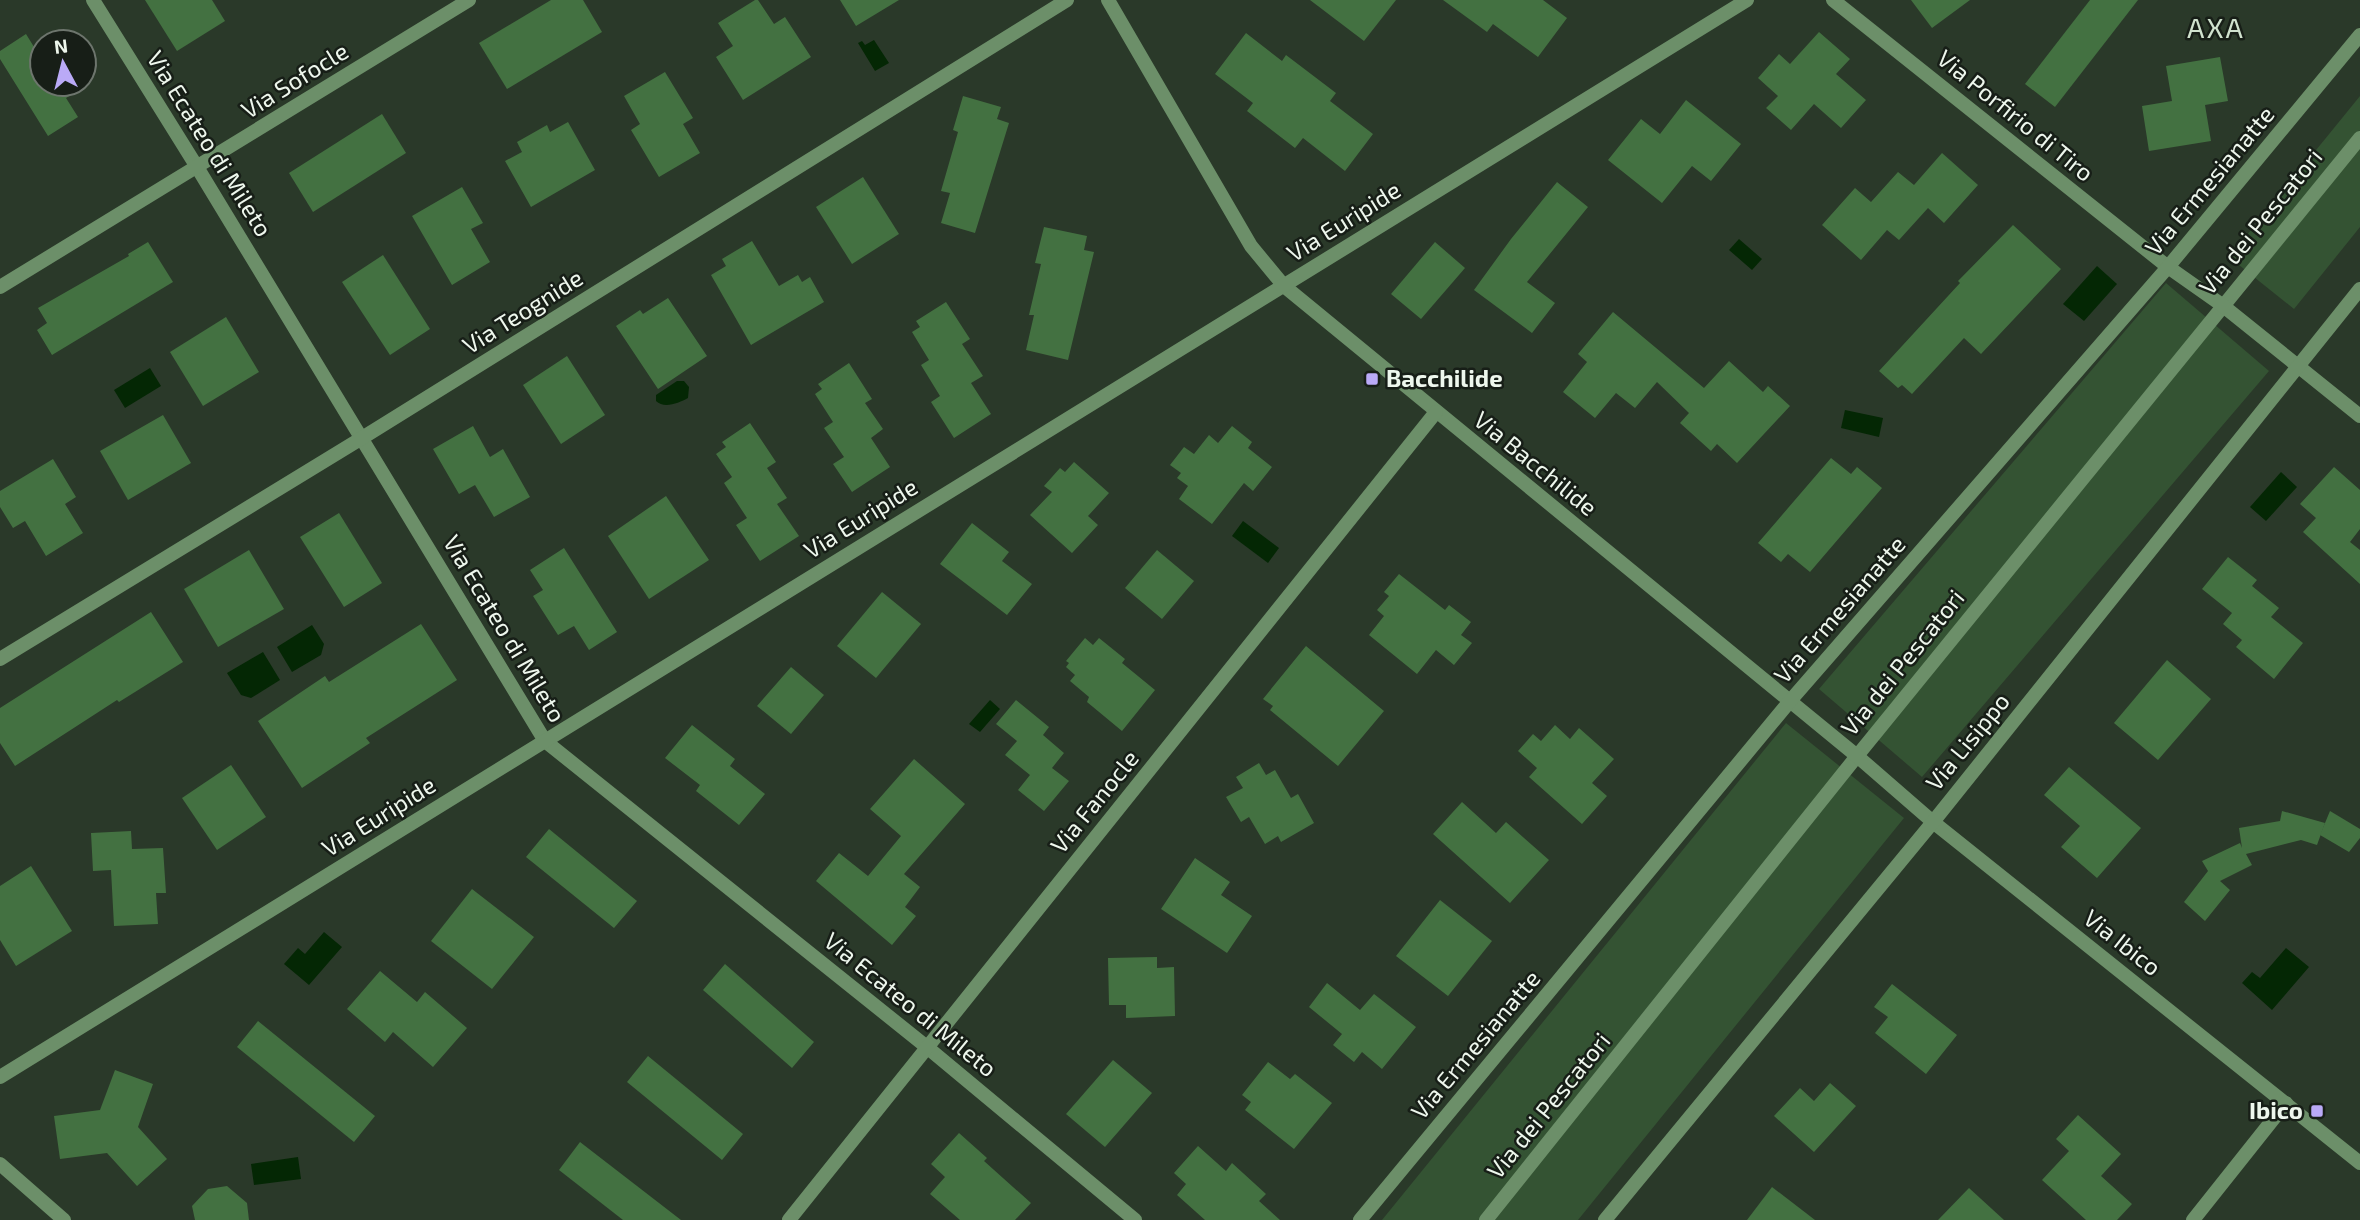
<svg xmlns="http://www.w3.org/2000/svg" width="2360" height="1220" viewBox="0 0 2360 1220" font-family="'Exo 2',sans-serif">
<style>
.green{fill:#345333}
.water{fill:#042704}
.building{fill:#437141}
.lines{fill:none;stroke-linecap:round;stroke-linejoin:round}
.pedestrian{stroke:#6c8f69;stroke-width:14}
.minor{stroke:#6c8f69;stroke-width:14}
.tertiary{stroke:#6c8f69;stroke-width:14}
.poi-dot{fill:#baaaf7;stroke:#171e17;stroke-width:2.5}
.labels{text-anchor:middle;stroke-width:5;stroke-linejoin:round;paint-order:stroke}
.street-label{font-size:24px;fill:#eef7ed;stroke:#171e17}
.poi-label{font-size:24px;font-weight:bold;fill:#eef7ed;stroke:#171e17;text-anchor:start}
.quarter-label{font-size:28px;letter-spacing:2px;fill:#d0e2ce;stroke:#171e17}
</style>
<rect width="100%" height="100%" fill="#2a3929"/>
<g class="green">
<polygon points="2360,96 2360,227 2294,309 2229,257"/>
<polygon points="2166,283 2269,371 1922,777 1819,689"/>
<polygon points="1786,723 1904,818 1578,1220 1382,1220"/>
</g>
<g class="water">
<polygon points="874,40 889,63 875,71 858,43 862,41 865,45"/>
<polygon points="1739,239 1762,259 1752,270 1729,250"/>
<polygon points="2097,266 2117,284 2084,321 2063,304"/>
<polygon points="150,368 161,386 125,408 114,390"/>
<path d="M 677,381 L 684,381 L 689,387 L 688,398 C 679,403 664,409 656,401 L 656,395 Z"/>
<polygon points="1845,410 1883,418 1879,437 1841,428"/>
<polygon points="2281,472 2297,487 2266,521 2250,507"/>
<polygon points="1243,521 1279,548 1268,563 1232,536"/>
<polygon points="312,625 324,644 321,655 292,672 277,647"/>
<polygon points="263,652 280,680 251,698 241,695 227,673"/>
<polygon points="990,700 1000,709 980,732 969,724"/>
<polygon points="324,932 342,947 309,985 284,964 298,948 305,954"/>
<polygon points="2286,948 2309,967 2272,1010 2242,983 2252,972 2260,978"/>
<polygon points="298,1157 301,1179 254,1185 251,1164"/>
</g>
<g class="building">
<polygon points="145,0 212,0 225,21 177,51"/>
<polygon points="551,0 583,0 602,32 507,89 479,43"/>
<polygon points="755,0 758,0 774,24 785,17 811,57 743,100 716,57 733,46 718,23"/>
<polygon points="840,0 899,0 856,26"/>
<polygon points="1310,0 1396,0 1364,41"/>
<polygon points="1443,0 1543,0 1567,18 1538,57 1493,24 1487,32"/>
<polygon points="1911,0 1970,0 1932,28"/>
<polygon points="2090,0 2138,0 2055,107 2025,84"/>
<polygon points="1819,32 1850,59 1836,74 1866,100 1841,128 1814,104 1791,130 1766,108 1778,96 1758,78 1779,54 1790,64"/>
<polygon points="1246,33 1282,61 1286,55 1336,93 1330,101 1373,134 1345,171 1303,138 1295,148 1247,111 1253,103 1215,74"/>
<polygon points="26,34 42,60 42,84 89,84 66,98 78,117 48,136 0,59 0,51"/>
<polygon points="2220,57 2228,101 2205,105 2211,141 2149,151 2142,106 2172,101 2166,66"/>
<polygon points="665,72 693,118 683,124 700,153 659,177 631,130 640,124 624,96"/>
<polygon points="963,96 1001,107 997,119 1009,123 975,233 941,223 950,193 941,191 958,132 953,130"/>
<polygon points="1686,100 1741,144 1711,181 1692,166 1662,203 1608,160 1641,119 1660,134"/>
<polygon points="382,114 406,153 313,212 289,173"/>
<polygon points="568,122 595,170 531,207 505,161 522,152 517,142 547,125 550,132"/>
<polygon points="1942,153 1978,185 1944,223 1928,208 1899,240 1887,230 1861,260 1822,225 1855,188 1871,202 1898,172 1914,185"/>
<polygon points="863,177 899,234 852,264 816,207"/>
<polygon points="1557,182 1588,207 1527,282 1555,303 1532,333 1474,290 1511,239"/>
<polygon points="462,187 483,223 471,229 490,262 452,285 412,216"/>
<polygon points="2013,225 2061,269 1981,354 1964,338 1912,394 1902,385 1898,388 1879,371 1960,283 1958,281"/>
<polygon points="1044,227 1087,236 1084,250 1094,252 1068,360 1026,350 1034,315 1029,315 1041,264 1035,263"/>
<polygon points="752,241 779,286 798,275 802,282 810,277 824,302 751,345 711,275 726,266 722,259"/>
<polygon points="148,242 173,282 52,355 37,330 47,323 38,308 129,256 128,254"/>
<polygon points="1435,242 1465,268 1421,319 1391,294"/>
<polygon points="383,255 430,329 390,355 342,282"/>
<polygon points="668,298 707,356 658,389 616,326 640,310 643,314"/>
<polygon points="946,302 970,339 962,344 983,376 971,383 991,414 954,438 931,402 940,396 921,365 929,360 912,332 920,327 916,321"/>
<polygon points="1613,312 1704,388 1729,361 1763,392 1768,386 1790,406 1737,463 1717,444 1711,451 1680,423 1689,413 1657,382 1635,408 1616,393 1595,418 1563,392 1587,362 1578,354"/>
<polygon points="226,317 259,372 203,406 170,352"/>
<polygon points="567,356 605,415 561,444 523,385"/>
<polygon points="849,363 872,399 865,403 883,429 871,438 890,467 852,492 833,464 844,457 824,428 833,422 815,394 822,389 818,384"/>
<polygon points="163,415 191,463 128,500 100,451"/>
<polygon points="750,423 776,462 767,468 787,498 777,504 799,536 760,561 736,525 747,518 724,483 732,477 716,454 726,447 722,442"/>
<polygon points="473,426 490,457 503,449 530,497 494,517 475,485 459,494 433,449"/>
<polygon points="1232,426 1252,442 1248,448 1272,467 1253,491 1244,483 1212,524 1179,499 1188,486 1177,478 1181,473 1170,465 1184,447 1194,454 1209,435 1218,443"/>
<polygon points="1831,458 1851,474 1857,467 1882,488 1810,572 1788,554 1781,562 1758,543"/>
<polygon points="53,459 76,497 65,504 83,533 46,556 25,521 13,528 0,507 0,491"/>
<polygon points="1074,462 1109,493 1088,516 1098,525 1072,553 1030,515 1052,492 1044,486 1060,468 1065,472"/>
<polygon points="2334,467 2360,490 2360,529 2350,542 2360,550 2360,584 2303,532 2316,518 2300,504"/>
<polygon points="666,496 709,560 649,599 608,536"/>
<polygon points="339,513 382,583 344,607 300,537"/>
<polygon points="972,523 1009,552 1002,561 1032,584 1007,615 940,564"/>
<polygon points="564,548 617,632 589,650 574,626 558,635 533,596 543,590 530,570"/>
<polygon points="249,550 284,609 218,647 184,589"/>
<polygon points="1157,550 1194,581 1162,619 1125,588"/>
<polygon points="2228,557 2257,580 2252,586 2279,608 2271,617 2303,643 2274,679 2236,647 2242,640 2223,624 2232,613 2202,589"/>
<polygon points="1399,574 1445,610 1449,605 1471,622 1461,635 1472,643 1454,665 1436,650 1417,674 1369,635 1384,616 1377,610 1389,596 1384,592"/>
<polygon points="882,592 921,624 876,678 837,646"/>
<polygon points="151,612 183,662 119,702 117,700 15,766 0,743 0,708"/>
<polygon points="421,624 457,680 366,738 370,743 302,788 258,721 325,676 329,682"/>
<polygon points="1085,638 1093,645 1099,638 1125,659 1122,663 1155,690 1122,731 1087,702 1089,697 1070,681 1075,675 1066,667 1069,663 1066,661"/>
<polygon points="1306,646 1384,711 1338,766 1270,710 1273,706 1263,699"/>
<polygon points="2167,660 2211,699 2158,760 2114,723"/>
<polygon points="791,667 824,695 791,734 757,706"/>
<polygon points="1016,700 1049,727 1043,735 1064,753 1052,768 1069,781 1044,811 1018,790 1030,775 1005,755 1017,741 996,724"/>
<polygon points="692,725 735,759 730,766 765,794 739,825 696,791 700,785 665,758"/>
<polygon points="1555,725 1570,739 1579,728 1614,759 1592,783 1607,796 1582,824 1529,777 1537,768 1518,751 1533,734 1541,741"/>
<polygon points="914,759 965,804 904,874 920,887 905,907 916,916 892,945 816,881 839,853 868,876 901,836 870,809"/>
<polygon points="1259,763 1266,775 1275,770 1291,798 1298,794 1314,823 1281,842 1278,836 1265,844 1249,817 1241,822 1226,797 1243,788 1236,777"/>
<polygon points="231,765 266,817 217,850 182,798"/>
<polygon points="2069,767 2141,828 2097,878 2061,847 2080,826 2044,795"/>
<polygon points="1462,802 1496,833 1506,822 1549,860 1510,903 1433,834"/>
<polygon points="2282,811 2325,823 2317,845 2301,840 2246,854 2252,865 2220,881 2230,890 2205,921 2184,902 2208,871 2202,861 2240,843 2242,848 2239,828 2280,821"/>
<polygon points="2330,811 2360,829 2360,838 2349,852 2320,835"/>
<polygon points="549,829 637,901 614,928 526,857"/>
<polygon points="131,831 132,849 163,848 166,893 156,893 158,924 114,926 111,870 93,871 91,833"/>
<polygon points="1195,858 1230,882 1221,895 1252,916 1227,953 1161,909"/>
<polygon points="31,866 72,931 16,966 0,940 0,886"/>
<polygon points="472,889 534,937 492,989 431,941"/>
<polygon points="1440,900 1492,941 1448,996 1396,956"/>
<polygon points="1157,957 1157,968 1174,967 1175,1016 1126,1018 1126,1005 1109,1005 1108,958"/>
<polygon points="725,964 814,1042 792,1068 703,990"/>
<polygon points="380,971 417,1002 425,992 467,1028 433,1067 393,1032 385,1042 347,1009"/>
<polygon points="1327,983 1360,1010 1374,994 1416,1027 1382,1069 1362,1052 1354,1062 1333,1045 1342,1034 1309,1007"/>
<polygon points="1892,984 1957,1035 1926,1074 1875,1033 1888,1017 1874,1007"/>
<polygon points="258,1021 375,1116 354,1142 237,1047"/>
<polygon points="648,1056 743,1134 722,1160 627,1082"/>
<polygon points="1113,1060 1152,1093 1105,1147 1066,1114"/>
<polygon points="1268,1062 1290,1079 1295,1074 1332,1103 1294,1149 1245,1110 1251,1102 1242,1095"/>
<polygon points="115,1070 153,1084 138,1127 167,1159 137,1186 107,1153 60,1159 54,1116 100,1110"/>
<polygon points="1830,1083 1856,1106 1814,1152 1774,1116 1800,1088 1814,1101"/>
<polygon points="2078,1115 2121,1154 2101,1176 2132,1204 2117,1220 2086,1220 2042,1180 2069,1151 2056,1139"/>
<polygon points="959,1133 987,1158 984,1161 1031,1203 1015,1220 960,1220 930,1194 945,1177 931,1164"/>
<polygon points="580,1142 681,1220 623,1220 559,1170"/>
<polygon points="1198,1146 1226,1171 1232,1163 1266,1194 1259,1201 1280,1220 1205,1220 1177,1195 1186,1184 1174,1173"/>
<polygon points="227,1186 247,1203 249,1220 195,1220 192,1206 208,1189"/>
<polygon points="1772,1187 1815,1220 1747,1220"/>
<polygon points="1969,1188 2004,1220 1938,1220"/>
</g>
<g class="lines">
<polyline class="pedestrian" points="1486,1220 1857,756 2360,138"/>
<g class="minor">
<polyline points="93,0 197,167 545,741 928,1048 1135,1220"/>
<polyline points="1108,0 1251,246 1284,286 1857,756 1933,822 2360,1163"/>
<polyline points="1833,0 2168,267 2222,305 2360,416"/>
<polyline points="0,287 469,0"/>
<polyline points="0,659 362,438 1067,0"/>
<polyline points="0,1077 1747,0"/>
<polyline points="0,1164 64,1220"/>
<polyline points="789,1220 1436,412"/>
<polyline points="1360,1220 1790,701 2168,267 2360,35"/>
<polyline points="2193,1220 2286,1103"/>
</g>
<polyline class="tertiary" points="1605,1220 1933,822 2360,289"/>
</g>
<g class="poi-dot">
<rect x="1365" y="372" width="14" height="14" rx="3.5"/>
<rect x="2310" y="1104" width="14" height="14" rx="3.5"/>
</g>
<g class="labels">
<g class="street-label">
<text transform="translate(295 81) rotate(-32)" y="8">Via Sofocle</text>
<text transform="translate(2015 116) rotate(39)" y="8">Via Porfirio di Tiro</text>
<text transform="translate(209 144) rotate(58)" y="8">Via Ecateo di Mileto</text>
<text transform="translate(2210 181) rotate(-50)" y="8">Via Ermesianatte</text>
<text transform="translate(1344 222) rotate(-32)" y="8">Via Euripide</text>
<text transform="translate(2261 222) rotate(-51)" y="8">Via dei Pescatori</text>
<text transform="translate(523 312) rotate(-32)" y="8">Via Teognide</text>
<text transform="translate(1535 464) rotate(39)" y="8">Via Bacchilide</text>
<text transform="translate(861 519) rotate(-32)" y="8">Via Euripide</text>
<text transform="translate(1840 610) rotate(-49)" y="8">Via Ermesianatte</text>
<text transform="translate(504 629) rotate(59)" y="8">Via Ecateo di Mileto</text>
<text transform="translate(1903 663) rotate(-51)" y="8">Via dei Pescatori</text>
<text transform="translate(1968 742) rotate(-51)" y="8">Via Lisippo</text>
<text transform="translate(1095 802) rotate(-51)" y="8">Via Fanocle</text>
<text transform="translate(379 817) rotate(-32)" y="8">Via Euripide</text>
<text transform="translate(2122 943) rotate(38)" y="8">Via Ibico</text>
<text transform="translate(910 1005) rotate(39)" y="8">Via Ecateo di Mileto</text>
<text transform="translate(1476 1045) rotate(-50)" y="8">Via Ermesianatte</text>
<text transform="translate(1549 1106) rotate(-51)" y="8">Via dei Pescatori</text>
</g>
<g class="poi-label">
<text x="1386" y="387">Bacchilide</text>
<text x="2303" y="1119" text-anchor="end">Ibico</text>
</g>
<g class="quarter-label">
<text x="2216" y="38">AXA</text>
</g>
</g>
<g transform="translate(63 63) rotate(353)"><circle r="33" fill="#171e17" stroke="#6d756d" stroke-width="2"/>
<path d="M0-5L12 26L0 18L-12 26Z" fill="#baaaf7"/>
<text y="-10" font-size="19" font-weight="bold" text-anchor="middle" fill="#eef7ed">N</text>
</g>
</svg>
